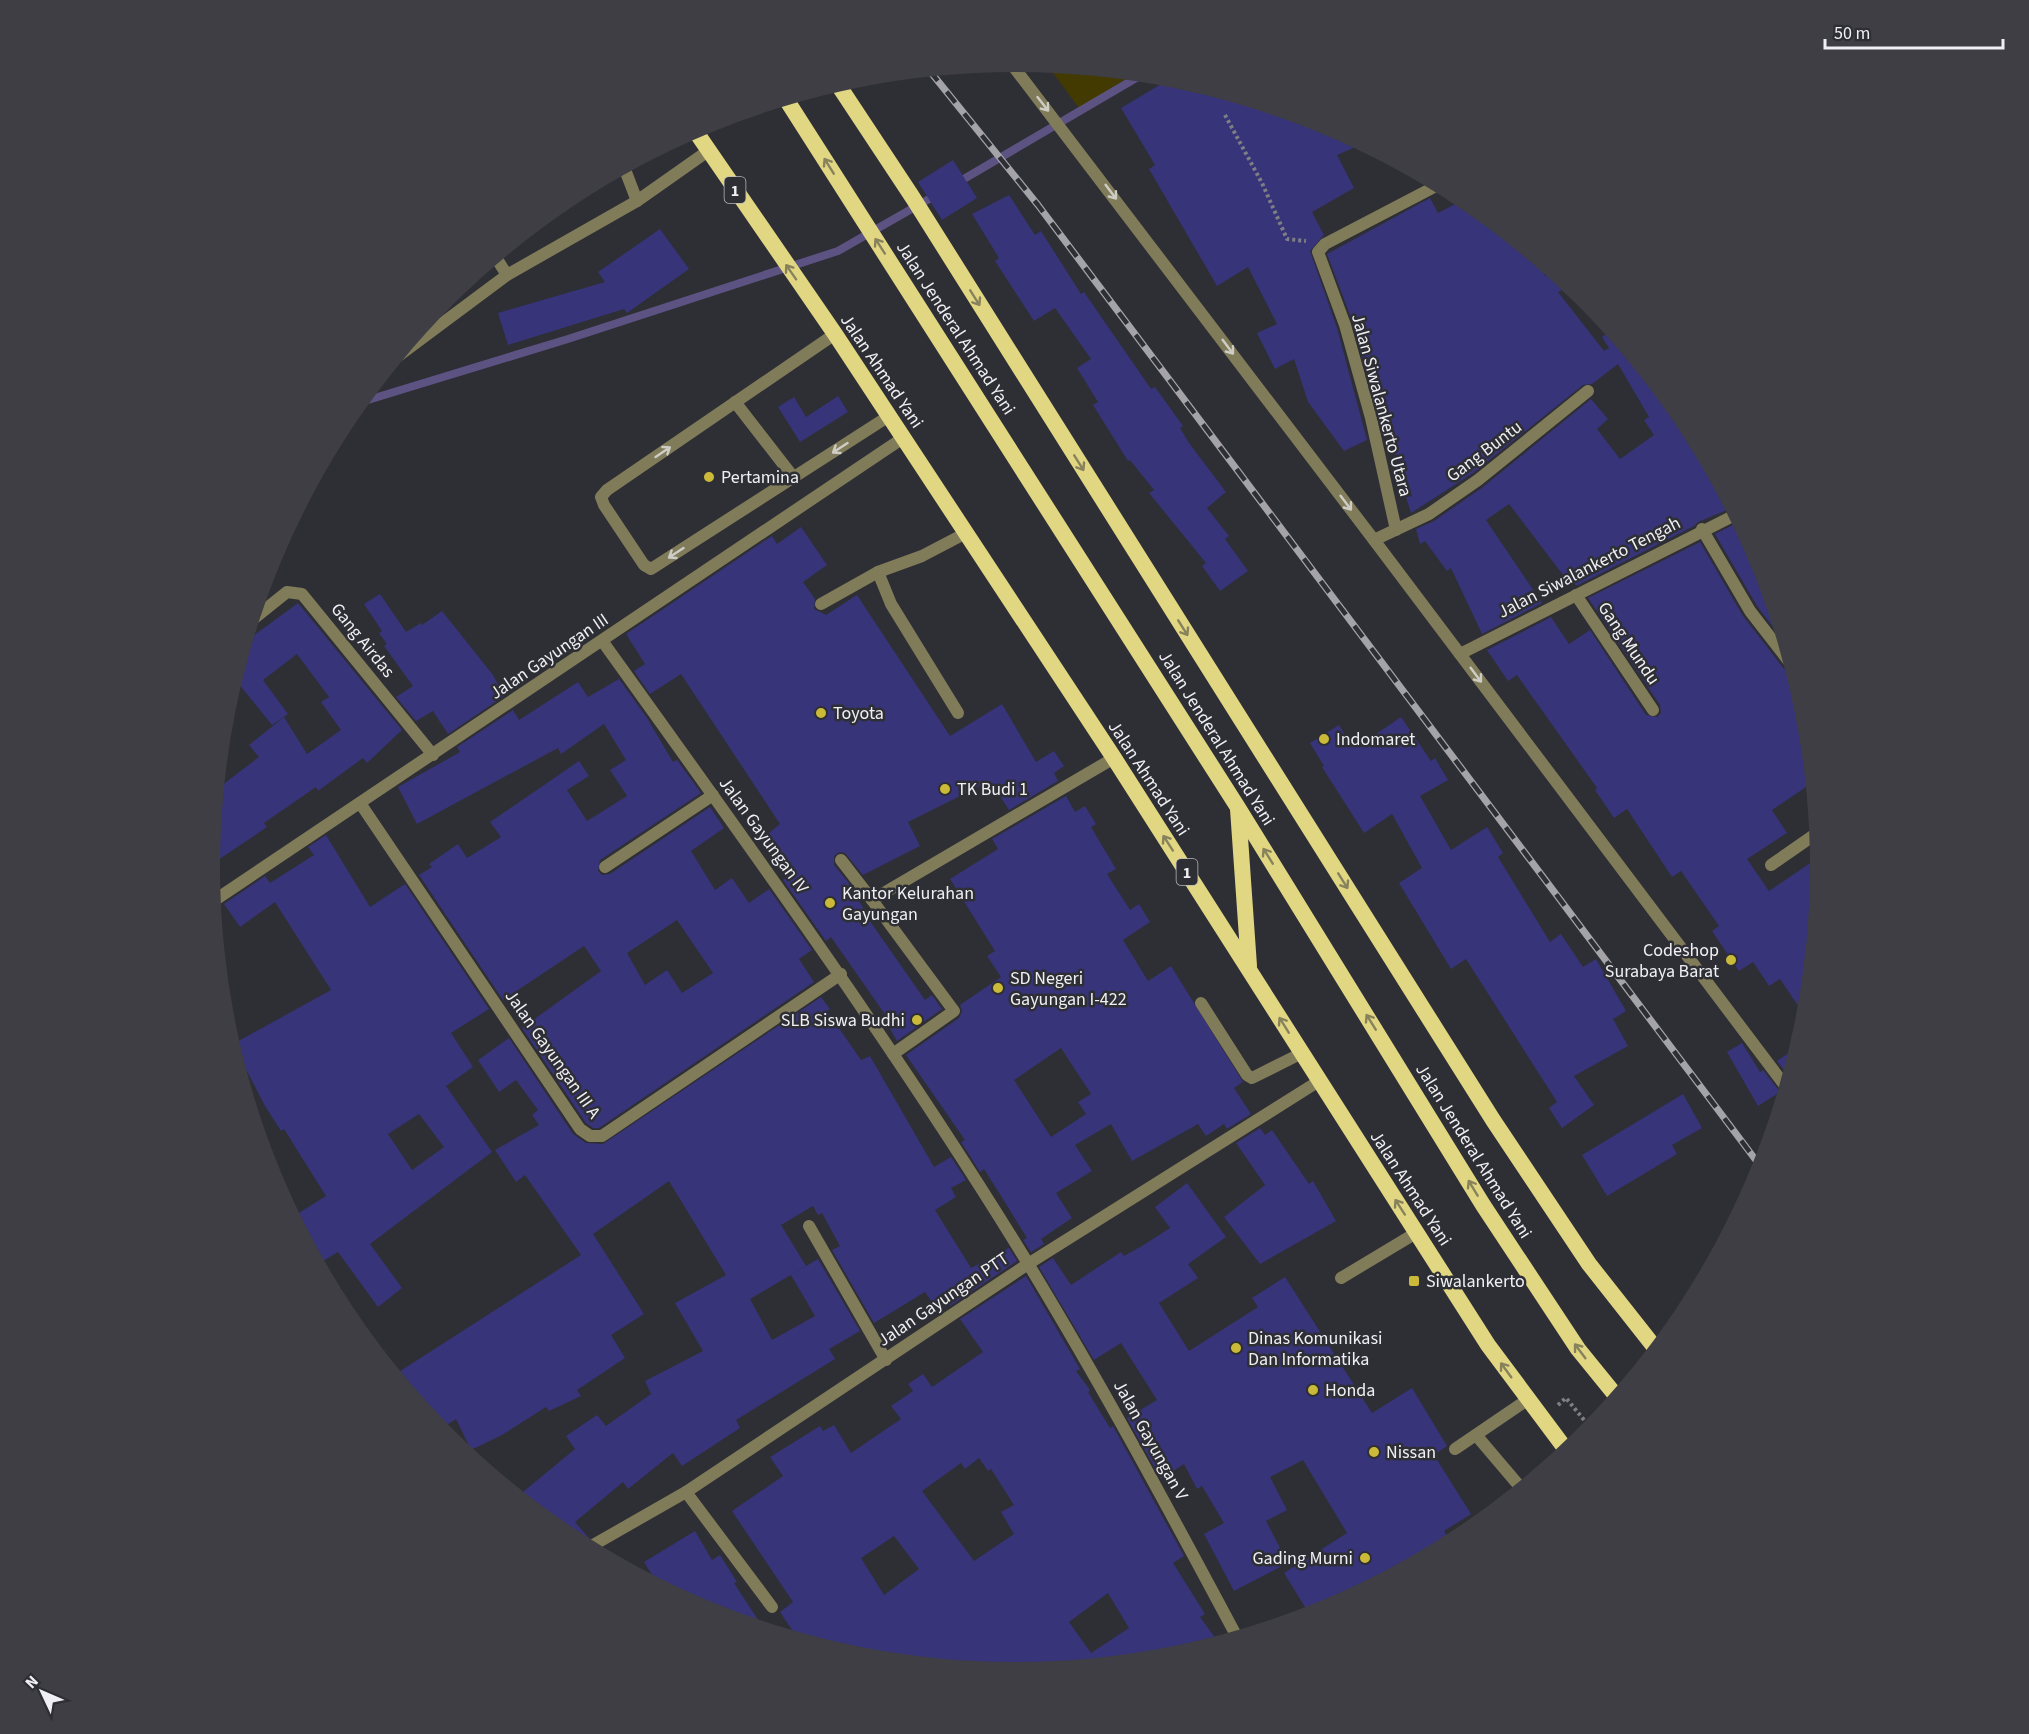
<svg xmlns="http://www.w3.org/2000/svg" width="2029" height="1734" viewBox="0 0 2029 1734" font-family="'Source Sans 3',sans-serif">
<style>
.green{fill:#423a00}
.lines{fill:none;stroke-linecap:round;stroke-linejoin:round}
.stream{stroke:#5c5383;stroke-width:8}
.building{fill:#373479;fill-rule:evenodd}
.path{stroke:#7e7e84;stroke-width:4;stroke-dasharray:3 3;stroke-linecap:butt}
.service{stroke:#807b58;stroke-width:12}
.minor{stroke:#807b58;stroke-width:12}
.tertiary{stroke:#807b58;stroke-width:12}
.trunk{stroke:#e1d682;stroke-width:16}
.rail-casing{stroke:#a3a3a8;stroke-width:7}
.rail{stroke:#2e2e35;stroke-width:4.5;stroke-dasharray:14;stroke-linecap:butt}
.oneway{stroke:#cecdc5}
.oneway2{stroke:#88825c}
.poi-dot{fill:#cbba39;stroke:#2e2e35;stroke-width:2}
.labels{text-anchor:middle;stroke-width:5;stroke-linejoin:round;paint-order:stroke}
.shield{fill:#2e2e35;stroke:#b6b6bb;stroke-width:1.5}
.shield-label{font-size:16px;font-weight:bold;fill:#f0f0f4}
.street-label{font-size:18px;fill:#f0f0f4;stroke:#2e2e35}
.poi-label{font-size:18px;fill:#f0f0f4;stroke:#2e2e35;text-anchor:start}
</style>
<rect width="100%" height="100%" fill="#2e2e35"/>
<polygon class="green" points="1047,65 1136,73 1079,108"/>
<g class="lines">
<g class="stream">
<polyline points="957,183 1143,74"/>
<polyline points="358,403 568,339 838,251 936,195"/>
</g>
</g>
<g class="building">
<polygon points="1173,77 1323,123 1362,144 1337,155 1354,188 1312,212 1324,235 1310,251 1337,328 1367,440 1344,451 1308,402 1294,359 1275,369 1257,333 1277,324 1248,267 1217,286 1149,169 1155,165 1121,108"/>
<polygon points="953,160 977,198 942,220 918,182"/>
<polygon points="1009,195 1035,235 1041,231 1081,294 1084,292 1151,389 1155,387 1183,426 1180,428 1189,443 1226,492 1207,508 1229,536 1225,539 1248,571 1220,591 1202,566 1206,563 1149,493 1154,490 1130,460 1128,461 1093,405 1098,402 1077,368 1091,359 1055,308 1034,321 995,261 999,258 972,214"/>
<polygon points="1430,198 1438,213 1465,199 1538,259 1545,276 1553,272 1570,286 1558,292 1604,351 1609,348 1602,337 1611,330 1684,420 1725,495 1720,498 1727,510 1698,522 1694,526 1576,586 1568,573 1563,575 1509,504 1486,520 1542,603 1482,634 1451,568 1447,571 1425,541 1420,544 1416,529 1434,521 1483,487 1591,399 1608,419 1597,429 1620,459 1654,435 1644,420 1649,417 1618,364 1592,384 1583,385 1473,473 1411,513 1406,497 1412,496 1387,431 1383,433 1353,323 1327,254"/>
<polygon points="660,229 689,269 627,313 624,309 508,345 498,313 605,282 598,272"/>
<polygon points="838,396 848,412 800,442 778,407 794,397 806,417"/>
<polygon points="1735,524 1743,539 1747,537 1759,559 1784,641 1757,606 1715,534"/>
<polygon points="801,527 827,565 803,582 815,599 814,609 826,615 857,595 950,736 1002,704 1036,762 1054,751 1064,766 1054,773 1058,781 1009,810 990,781 908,822 920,846 863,875 845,853 839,852 834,856 834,865 848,882 866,913 865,914 925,1000 932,995 942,1009 897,1041 888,1025 891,1023 831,937 826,941 783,880 788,876 760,840 780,824 681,674 650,694 634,671 645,664 626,634 772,536 777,544"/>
<polygon points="1700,542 1743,616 1784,669 1793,672 1805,710 1812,783 1772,810 1787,833 1747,859 1769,891 1819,857 1805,1016 1780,979 1769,986 1753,962 1739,971 1712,931 1719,926 1681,871 1672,877 1627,809 1614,818 1595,790 1597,788 1517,675 1508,681 1487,650 1551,617 1569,644 1590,630 1646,715 1657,717 1661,713 1660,705 1588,598"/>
<polygon points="380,594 406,632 421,623 422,625 442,611 493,675 504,696 448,734 433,711 416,721 396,697 413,686 384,646 387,644 379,633 382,631 364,604"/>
<polygon points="298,603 402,730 367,763 363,758 318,791 316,787 264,823 267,827 209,866 217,789 259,757 249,745 284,717 307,754 341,730 321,702 329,697 297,654 263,680 288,714 272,725 234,678 246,641"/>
<path d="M 619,679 L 647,718 L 673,762 L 677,760 L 701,793 L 600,860 L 598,871 L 602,875 L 610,874 L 710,807 L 724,828 L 691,851 L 715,890 L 732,878 L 749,903 L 769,889 L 812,950 L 799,959 L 814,982 L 599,1128 L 593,1128 L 586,1123 L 522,1028 L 601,971 L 584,946 L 503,1000 L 419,875 L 432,867 L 429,864 L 458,844 L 467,858 L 501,837 L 490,822 L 579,761 L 589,776 L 567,790 L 587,821 L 627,796 L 610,770 L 626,760 L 604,724 L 561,754 L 558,748 L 417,824 L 398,787 L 460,752 L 457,747 L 513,710 L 519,720 L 578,682 L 588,697 ZM 677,920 L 713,973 L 682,993 L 667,970 L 645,985 L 627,953 Z"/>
<polygon points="1401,717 1431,761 1435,758 1448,780 1420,796 1451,850 1487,827 1503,853 1498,857 1550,942 1561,934 1583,967 1596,959 1626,1011 1613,1019 1628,1046 1574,1076 1594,1105 1562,1128 1549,1108 1557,1102 1466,959 1451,969 1399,883 1422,868 1392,814 1364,833 1322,767 1324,766 1310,743 1339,725 1353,747 1357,747"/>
<path d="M 1066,796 L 1075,812 L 1085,806 L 1096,824 L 1091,827 L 1116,869 L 1107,874 L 1130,910 L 1139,904 L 1150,922 L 1123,940 L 1148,981 L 1171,966 L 1243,1082 L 1234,1088 L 1251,1114 L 1227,1129 L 1224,1124 L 1206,1136 L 1198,1124 L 1132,1161 L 1111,1124 L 1075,1145 L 1092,1171 L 1056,1193 L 1072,1218 L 1041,1239 L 1044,1244 L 1031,1252 L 1023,1240 L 1027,1238 L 1003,1199 L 984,1169 L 980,1172 L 961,1142 L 965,1140 L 906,1055 L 959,1018 L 962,1011 L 960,1005 L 1001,977 L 987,956 L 995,951 L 950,879 L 998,849 L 992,839 ZM 1061,1048 L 1091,1094 L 1078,1102 L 1086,1114 L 1051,1137 L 1014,1080 Z"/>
<path d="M 326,835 L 370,907 L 405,884 L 489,1009 L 451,1033 L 473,1067 L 446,1086 L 492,1152 L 370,1244 L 402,1288 L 378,1307 L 338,1252 L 318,1264 L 309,1248 L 312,1246 L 294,1216 L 326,1196 L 284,1129 L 281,1131 L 265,1106 L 233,1044 L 331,990 L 275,902 L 240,927 L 224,904 L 265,876 L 270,883 L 314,855 L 308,847 ZM 419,1114 L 444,1147 L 412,1170 L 388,1134 Z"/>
<polygon points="821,997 830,1009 827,1011 861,1060 870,1056 934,1167 951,1157 966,1180 951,1188 956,1197 935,1210 971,1268 1009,1248 1017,1261 950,1306 949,1304 938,1311 925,1292 874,1323 832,1250 840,1246 822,1213 818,1215 813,1206 781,1225 806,1266 750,1299 772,1340 815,1316 791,1275 818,1259 860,1331 829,1349 835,1359 736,1420 740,1428 682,1466 673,1453 628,1489 623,1482 575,1522 589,1538 581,1544 567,1537 518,1496 575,1449 566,1436 597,1415 606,1426 651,1394 645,1381 703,1351 675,1303 726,1275 669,1181 593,1234 644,1314 611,1335 625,1358 577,1390 581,1396 549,1411 546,1407 502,1435 471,1450 456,1419 439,1430 394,1375 581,1255 525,1175 516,1182 495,1150 539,1125 532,1115 538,1110 516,1080 499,1092 478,1060 509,1038 573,1134 586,1143 603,1144"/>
<polygon points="1742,1043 1760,1072 1763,1070 1780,1092 1758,1106 1727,1052"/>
<polygon points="1798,1047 1793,1063 1789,1077 1777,1061"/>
<polygon points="1683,1094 1702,1128 1672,1145 1677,1154 1607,1196 1582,1155"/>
<polygon points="1260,1128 1265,1135 1272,1130 1309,1184 1313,1181 1336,1221 1260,1264 1224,1217 1265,1185 1236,1143"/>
<polygon points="1187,1183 1226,1237 1188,1264 1198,1278 1159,1303 1189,1351 1258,1307 1252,1298 1285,1277 1372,1413 1412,1388 1447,1446 1434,1455 1471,1514 1444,1531 1451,1543 1322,1611 1310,1615 1284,1573 1347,1533 1303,1460 1270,1477 1287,1510 1266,1521 1288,1563 1234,1591 1204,1534 1224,1523 1202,1486 1197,1489 1184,1464 1161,1479 1127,1418 1157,1400 1121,1343 1094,1360 1039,1267 1053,1258 1071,1285 1121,1252 1124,1256 1142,1246 1170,1228 1155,1207"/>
<path d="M 1026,1276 L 1080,1369 L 1076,1371 L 1090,1390 L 1088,1392 L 1110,1428 L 1113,1426 L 1184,1556 L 1173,1563 L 1205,1614 L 1200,1617 L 1219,1643 L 1171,1657 L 1014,1672 L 857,1657 L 798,1639 L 780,1612 L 793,1602 L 732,1511 L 783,1476 L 770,1457 L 820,1426 L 823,1431 L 834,1425 L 851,1453 L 901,1419 L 891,1406 L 913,1391 L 908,1384 L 923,1374 L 932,1387 L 983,1352 L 960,1319 ZM 979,1458 L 988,1471 L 991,1469 L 1014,1505 L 1001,1512 L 1014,1534 L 974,1561 L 922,1491 L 961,1463 L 965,1469 ZM 894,1536 L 919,1569 L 884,1595 L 861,1558 ZM 1108,1593 L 1129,1628 L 1091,1653 L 1069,1622 Z"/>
<polygon points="695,1531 712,1560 720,1555 737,1582 734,1583 764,1629 706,1611 659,1586 644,1562"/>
</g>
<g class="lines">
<g class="path">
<polyline points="1225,115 1262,183 1287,239 1306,241"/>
<polyline points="1558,1405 1566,1398 1589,1426 1603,1414"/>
</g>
<g class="service">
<polyline points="624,167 637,201"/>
<polyline points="495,256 507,275"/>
<polyline points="835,334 607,490 601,497 604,505 644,565 651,569 889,416"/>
<polyline points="393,360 507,275 637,201 708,151"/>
<polyline points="735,402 794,478"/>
<polyline points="821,604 878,572"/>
<polyline points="958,713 891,604 878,572 922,556 966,533"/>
<polyline points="1201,1003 1247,1075 1252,1078 1302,1053"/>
<polyline points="1341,1278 1416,1233"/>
<polyline points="1476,1435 1521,1488"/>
<polyline points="1455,1449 1527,1400"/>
</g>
<g class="minor">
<polyline points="1702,529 1750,611 1791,664"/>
<polyline points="1396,530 1371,418 1345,325 1318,252 1325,244 1438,185"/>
<polyline points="1374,540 1429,514 1478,480 1588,391"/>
<polyline points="1576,595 1653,710"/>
<polyline points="252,620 287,592 302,594 433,755"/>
<path d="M 603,642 C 745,840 888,1037 1016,1244 C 1095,1372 1166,1504 1237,1637"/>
<polyline points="1460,654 1735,515"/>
<polyline points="360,803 580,1129 590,1136 602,1136 841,974"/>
<polyline points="841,860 872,900 1114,758"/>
<polyline points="1771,865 1817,833"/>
<polyline points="605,867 713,795"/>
<polyline points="872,900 954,1011 893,1054"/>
<polyline points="212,902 903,438"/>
<polyline points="809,1226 886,1360"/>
<polyline points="686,1492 772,1607"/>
<polyline points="588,1548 686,1492 1028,1264 1319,1081"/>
</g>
<polyline class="tertiary" points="1010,62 1374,540 1786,1087"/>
<g class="trunk">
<polyline points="837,83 913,198 1493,1120 1589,1264 1656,1349"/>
<polyline points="786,99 1237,806 1483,1205 1578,1349 1617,1397"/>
<polyline points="694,129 835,334 1114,758 1488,1345 1567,1451"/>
<polyline points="1238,809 1249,966"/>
</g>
<defs>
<polyline id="rail" points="929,70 1038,205 1761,1167"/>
</defs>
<use href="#rail" class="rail-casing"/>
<use href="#rail" class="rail"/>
</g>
<defs><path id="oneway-shaft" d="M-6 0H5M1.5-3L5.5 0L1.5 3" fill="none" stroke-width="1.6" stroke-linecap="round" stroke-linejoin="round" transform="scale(1.5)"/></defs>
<g class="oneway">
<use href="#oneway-shaft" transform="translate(1043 104) rotate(52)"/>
<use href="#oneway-shaft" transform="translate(1111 192) rotate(53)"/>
<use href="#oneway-shaft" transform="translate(1228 347) rotate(53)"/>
<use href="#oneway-shaft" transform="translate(840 448) rotate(147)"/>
<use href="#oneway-shaft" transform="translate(663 452) rotate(-34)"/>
<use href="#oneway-shaft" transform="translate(1346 503) rotate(53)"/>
<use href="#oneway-shaft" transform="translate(676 553) rotate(147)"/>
<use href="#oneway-shaft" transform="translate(1476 675) rotate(53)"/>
</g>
<g class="oneway2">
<use href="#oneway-shaft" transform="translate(829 166) rotate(-122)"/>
<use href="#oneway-shaft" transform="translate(880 246) rotate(-123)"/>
<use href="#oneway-shaft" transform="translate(791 272) rotate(-125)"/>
<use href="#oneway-shaft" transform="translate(975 298) rotate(58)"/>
<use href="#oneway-shaft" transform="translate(1079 463) rotate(58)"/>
<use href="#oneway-shaft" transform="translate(1183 628) rotate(58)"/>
<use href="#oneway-shaft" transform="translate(1168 843) rotate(-123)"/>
<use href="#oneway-shaft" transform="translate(1268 856) rotate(-122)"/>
<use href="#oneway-shaft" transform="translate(1343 881) rotate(58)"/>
<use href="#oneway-shaft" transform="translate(1371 1022) rotate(-122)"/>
<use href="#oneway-shaft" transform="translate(1284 1025) rotate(-122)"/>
<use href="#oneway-shaft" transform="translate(1473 1188) rotate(-121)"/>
<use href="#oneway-shaft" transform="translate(1400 1207) rotate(-123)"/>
<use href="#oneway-shaft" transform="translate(1580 1351) rotate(-127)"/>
<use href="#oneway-shaft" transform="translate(1506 1370) rotate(-126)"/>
</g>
<g class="poi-dot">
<circle cx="709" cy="477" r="6"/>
<circle cx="821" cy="713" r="6"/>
<circle cx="1324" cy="739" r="6"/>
<circle cx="945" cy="789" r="6"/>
<circle cx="830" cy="903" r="6"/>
<circle cx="1731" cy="960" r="6"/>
<circle cx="998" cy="988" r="6"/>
<circle cx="917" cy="1020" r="6"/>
<rect x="1408" y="1275" width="12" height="12" rx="3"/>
<circle cx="1236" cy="1348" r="6"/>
<circle cx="1313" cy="1390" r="6"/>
<circle cx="1374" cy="1452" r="6"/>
<circle cx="1365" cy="1558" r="6"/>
</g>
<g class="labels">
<g class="shield">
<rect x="724.5" y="177" width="21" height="26" rx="4.5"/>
<rect x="1176.5" y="859" width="21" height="26" rx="4.5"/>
</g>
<g class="shield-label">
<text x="735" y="196">1</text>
<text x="1187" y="878">1</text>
</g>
<g class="street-label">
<text transform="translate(956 328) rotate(57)" y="6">Jalan Jenderal Ahmad Yani</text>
<text transform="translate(882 371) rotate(56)" y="6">Jalan Ahmad Yani</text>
<text transform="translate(1382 405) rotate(75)" y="6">Jalan Siwalankerto Utara</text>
<text transform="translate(1484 451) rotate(-37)" y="6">Gang Buntu</text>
<text transform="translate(1589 567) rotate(-27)" y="6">Jalan Siwalankerto Tengah</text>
<text transform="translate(363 640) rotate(51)" y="6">Gang Airdas</text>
<text transform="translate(1629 643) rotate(56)" y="6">Gang Mundu</text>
<text transform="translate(549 656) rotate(-34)" y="6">Jalan Gayungan III</text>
<text transform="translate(1217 738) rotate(58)" y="6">Jalan Jenderal Ahmad Yani</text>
<text transform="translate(1149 778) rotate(57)" y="6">Jalan Ahmad Yani</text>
<text transform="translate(764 835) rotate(54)" y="6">Jalan Gayungan IV</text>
<text transform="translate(553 1054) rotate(55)" y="6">Jalan Gayungan III A</text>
<text transform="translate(1474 1151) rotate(58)" y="6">Jalan Jenderal Ahmad Yani</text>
<text transform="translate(1411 1188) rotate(57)" y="6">Jalan Ahmad Yani</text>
<text transform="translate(943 1299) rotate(-34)" y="6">Jalan Gayungan PTT</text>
<text transform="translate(1151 1440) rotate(61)" y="6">Jalan Gayungan V</text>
</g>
<g class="poi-label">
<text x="721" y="483">Pertamina</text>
<text x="833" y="719">Toyota</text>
<text x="1336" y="745">Indomaret</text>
<text x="957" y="795">TK Budi 1</text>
<text x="842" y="899">Kantor Kelurahan<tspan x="842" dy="21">Gayungan</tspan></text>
<text x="1719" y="956" text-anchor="end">Codeshop<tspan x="1719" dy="21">Surabaya Barat</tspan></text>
<text x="1010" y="984">SD Negeri<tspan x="1010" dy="21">Gayungan I-422</tspan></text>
<text x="905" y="1026" text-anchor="end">SLB Siswa Budhi</text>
<text x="1426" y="1287">Siwalankerto</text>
<text x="1248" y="1344">Dinas Komunikasi<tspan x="1248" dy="21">Dan Informatika</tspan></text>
<text x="1325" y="1396">Honda</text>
<text x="1386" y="1458">Nissan</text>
<text x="1353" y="1564" text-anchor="end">Gading Murni</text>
</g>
</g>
<path d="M0 0H2029V1734H0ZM220 867a795 795 0 1 1 1590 0a795 795 0 1 1-1590 0Z" fill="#3e3e44" fill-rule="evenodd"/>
<g transform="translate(42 1692) rotate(314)" stroke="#2e2e35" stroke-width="4.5" paint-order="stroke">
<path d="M0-4.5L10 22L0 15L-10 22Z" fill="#f0f0f4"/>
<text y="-9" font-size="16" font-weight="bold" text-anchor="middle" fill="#f0f0f4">N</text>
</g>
<path d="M1825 39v9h178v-9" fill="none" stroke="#f0f0f4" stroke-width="3"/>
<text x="1834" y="39" font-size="18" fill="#f0f0f4" stroke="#2e2e35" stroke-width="4.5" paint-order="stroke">50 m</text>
</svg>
